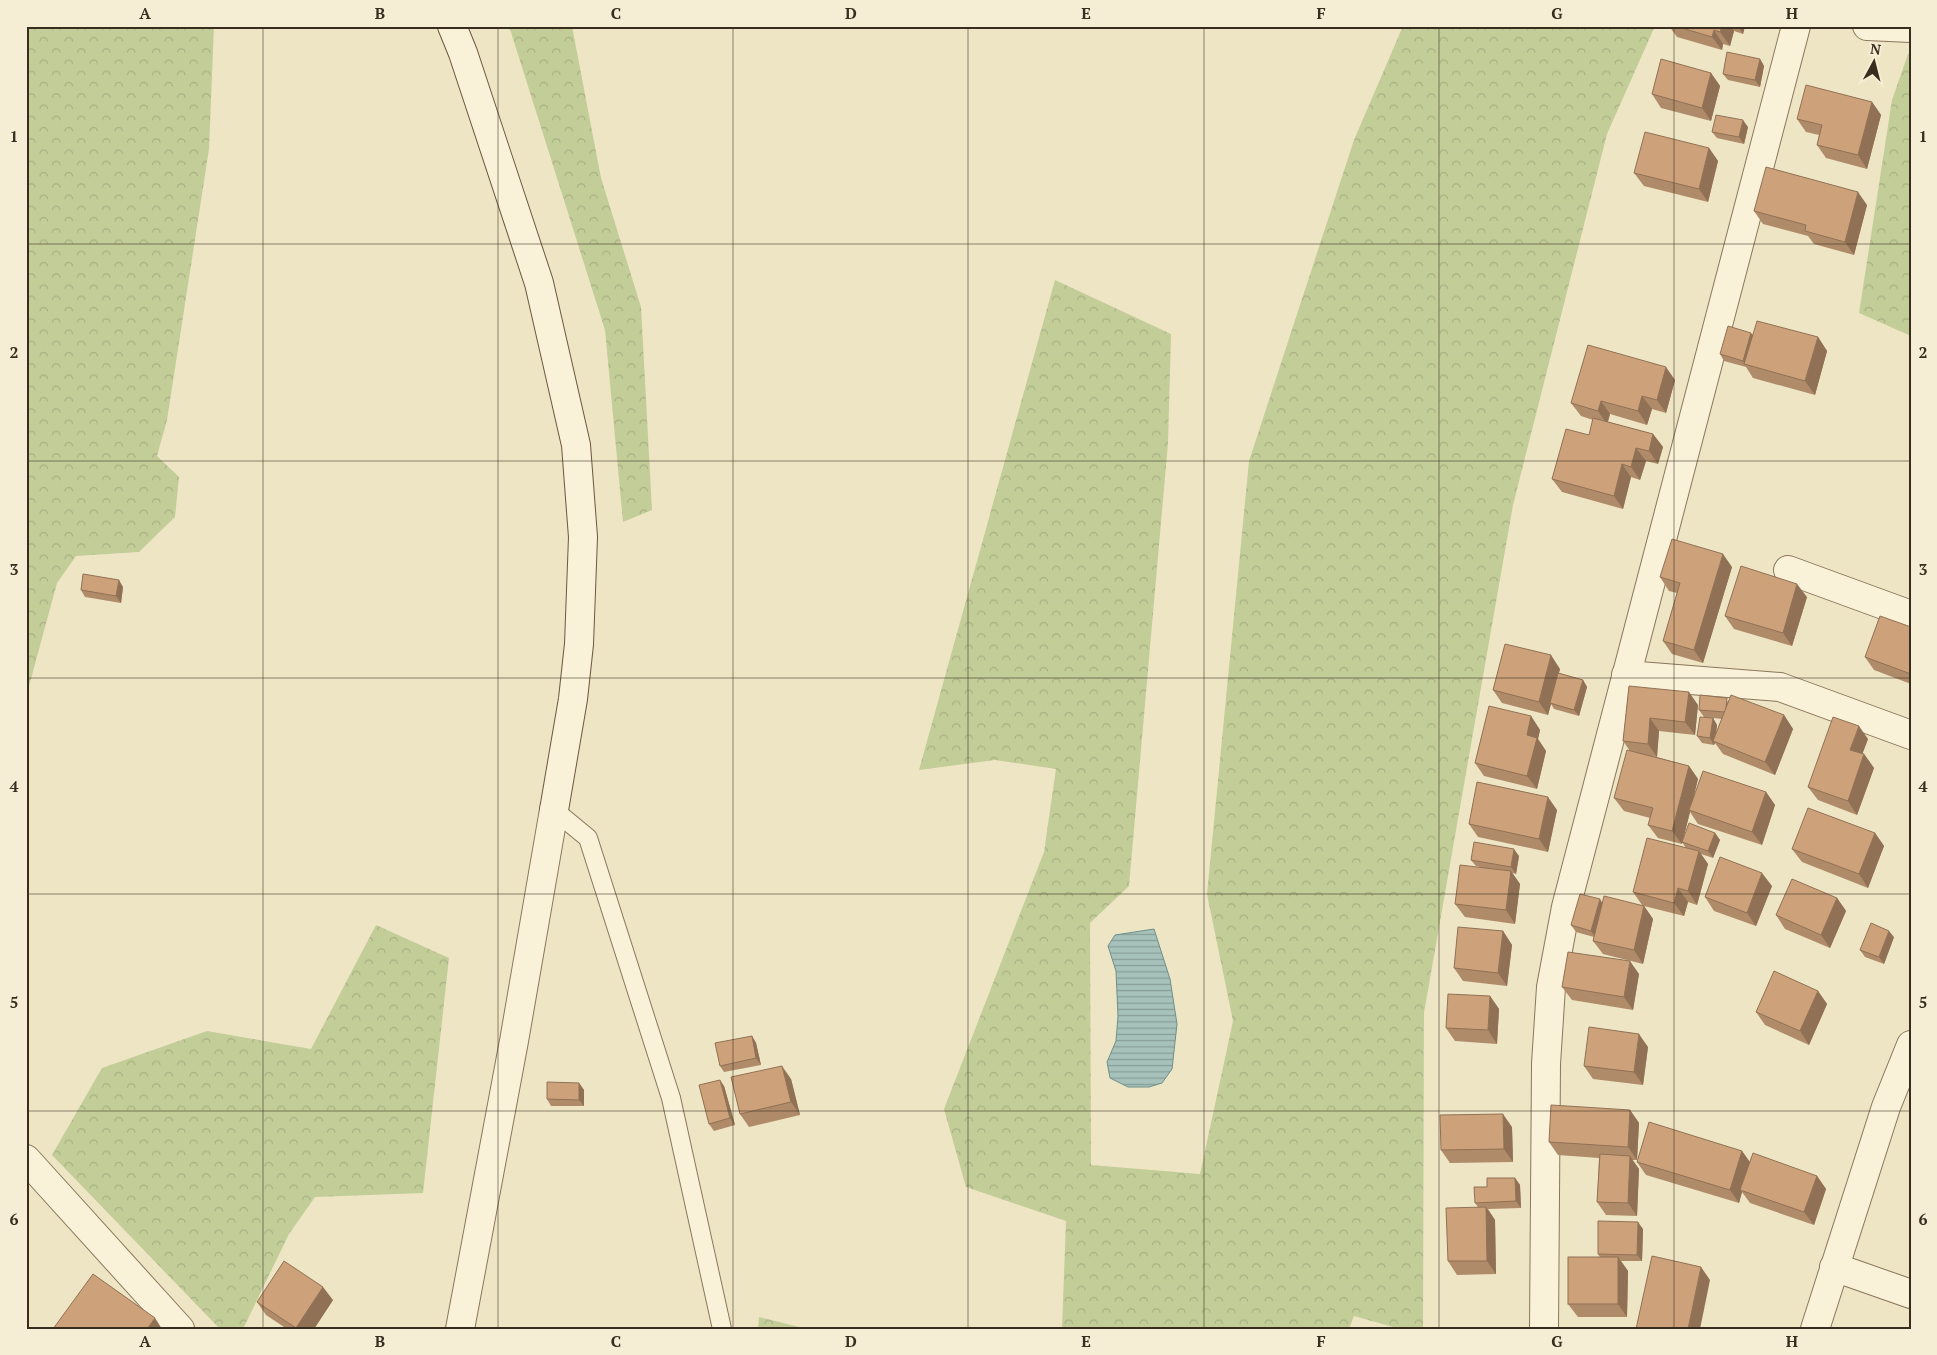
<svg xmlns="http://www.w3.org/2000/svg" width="1937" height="1355" viewBox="0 0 1937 1355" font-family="'PT Serif',serif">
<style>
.forest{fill:url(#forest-crowns)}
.water{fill:url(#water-rules);stroke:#6d908a}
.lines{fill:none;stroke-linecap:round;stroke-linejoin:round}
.lane-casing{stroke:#89775b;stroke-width:20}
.street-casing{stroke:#89775b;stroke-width:30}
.secondary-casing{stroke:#6b583e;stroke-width:30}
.lane{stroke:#f9f1d8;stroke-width:18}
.street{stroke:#f9f1d8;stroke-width:28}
.secondary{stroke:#f9f1d8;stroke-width:28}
.wall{fill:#b08b69}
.shaded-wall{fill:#907155}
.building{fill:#cda27a;stroke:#907155}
.grid{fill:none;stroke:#392d1f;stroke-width:1;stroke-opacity:0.55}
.neatline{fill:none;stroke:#392d1f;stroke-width:2}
.grid-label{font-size:16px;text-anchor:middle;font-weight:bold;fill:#392d1f}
</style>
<defs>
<pattern id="forest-crowns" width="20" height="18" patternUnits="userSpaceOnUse" patternTransform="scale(1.25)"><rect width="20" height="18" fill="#c3cd98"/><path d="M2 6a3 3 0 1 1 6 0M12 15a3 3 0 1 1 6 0" fill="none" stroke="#a8b083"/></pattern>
<pattern id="water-rules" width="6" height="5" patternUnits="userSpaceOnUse" patternTransform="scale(1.25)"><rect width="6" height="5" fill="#a6c2bb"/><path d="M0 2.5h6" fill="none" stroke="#889e97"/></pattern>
</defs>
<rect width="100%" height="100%" fill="#eee5c5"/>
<g class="forest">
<polygon points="26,26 214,26 209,149 167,420 157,456 179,477 175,517 139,552 76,556 57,583 26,697"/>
<polygon points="509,26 572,26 601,178 641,307 652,510 623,522 605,330"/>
<polygon points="1403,26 1655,26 1607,134 1513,505 1424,1013 1423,1329 1400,1329 1354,1316 1349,1329 1062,1329 1066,1221 966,1187 944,1109 1044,852 1056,769 995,760 919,770 1055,280 1171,334 1168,443 1129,886 1090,923 1091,1165 1200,1174 1233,1021 1207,894 1249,461 1354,140"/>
<polygon points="1911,53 1911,336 1859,313 1892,100 1908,54"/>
<polygon points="376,925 449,958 423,1193 315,1197 289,1234 243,1329 220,1329 52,1155 102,1068 207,1031 311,1049"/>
<polygon points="759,1317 807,1329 758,1329"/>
</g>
<polygon class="water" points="1154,929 1170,979 1177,1024 1172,1069 1162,1083 1149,1087 1128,1087 1110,1078 1107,1062 1116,1041 1118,1016 1116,971 1108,946 1115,935"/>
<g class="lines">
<defs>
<polyline id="lane" points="554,810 588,838 671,1098 722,1329"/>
<g id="street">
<polyline points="1867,26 1911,28"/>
<polyline points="1788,570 1911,615"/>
<polyline points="1626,675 1780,687 1911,735"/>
<polyline points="26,1159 180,1329"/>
<polyline points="1834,1267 1911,1294"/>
<polyline points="460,1329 514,1041 554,810"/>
<polyline points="1544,1329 1546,1064 1551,987 1566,907 1796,26"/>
<polyline points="1815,1329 1886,1107 1911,1045"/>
</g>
<polyline id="secondary" points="452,26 463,53 539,283 576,445 583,537 579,644 573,699 554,810"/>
</defs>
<use href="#lane" class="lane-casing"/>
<use href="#street" class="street-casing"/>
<use href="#secondary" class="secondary-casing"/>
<use href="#lane" class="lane"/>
<use href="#street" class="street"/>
<use href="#secondary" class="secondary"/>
</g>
<g class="wall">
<polygon points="1669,26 1745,26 1743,34 1734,31 1730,46 1723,44 1722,50 1677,37"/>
<polygon points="1760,59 1764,66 1760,87 1728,80 1723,74"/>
<polygon points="1711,73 1720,86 1711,121 1661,108 1652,94"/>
<polygon points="1872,102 1881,115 1867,169 1826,158 1817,145 1819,135 1806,132 1797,119"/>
<polygon points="1748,127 1744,144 1717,138 1712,132"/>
<polygon points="1709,148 1718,161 1708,202 1644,186 1634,173"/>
<polygon points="1867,205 1854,255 1814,244 1808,236 1763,224 1754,211"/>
<polygon points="1753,334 1818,337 1827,351 1815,395 1753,378 1746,367 1724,361 1720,354"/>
<polygon points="1675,380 1666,413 1652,409 1647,425 1610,414 1608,422 1653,434 1663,447 1658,464 1646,461 1640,480 1631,477 1623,509 1562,492 1552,479 1589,435 1593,420 1581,416 1571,403"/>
<polygon points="1732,567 1703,663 1672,654 1663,641 1677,593 1669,591 1660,577"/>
<polygon points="123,587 121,603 85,597 81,590"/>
<polygon points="1807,597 1792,646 1734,629 1725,616"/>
<polygon points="1911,627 1911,684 1874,670 1865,657"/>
<polygon points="1560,669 1559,673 1583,680 1587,687 1579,716 1554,709 1551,704 1548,715 1502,703 1493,690"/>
<polygon points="1629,686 1698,705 1695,735 1659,731 1657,757 1653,756 1689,766 1698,779 1694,795 1766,792 1775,805 1762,845 1698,824 1690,812 1682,842 1715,833 1720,840 1713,858 1701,854 1708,864 1697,905 1688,902 1684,916 1644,906 1653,919 1643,964 1603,954 1593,941 1594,937 1576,932 1571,925 1602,903 1642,905 1633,892 1686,848 1682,842 1682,844 1658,838 1648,825 1650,818 1624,811 1614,798 1630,751 1623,741"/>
<polygon points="1729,701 1784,715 1793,729 1775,775 1723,754 1715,743 1714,745 1702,743 1697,736 1713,718 1717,725 1716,734 1722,719 1704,717 1699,710"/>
<polygon points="1531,716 1540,730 1538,739 1546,751 1537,789 1484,776 1475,763"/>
<polygon points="1868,739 1862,754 1864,754 1874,768 1857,815 1818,800 1808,787"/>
<polygon points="1557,810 1548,852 1478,837 1469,824"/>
<polygon points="1875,833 1884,846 1868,888 1802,862 1792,849"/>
<polygon points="1519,856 1516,874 1512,873 1520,884 1515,924 1465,917 1455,904 1489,869 1476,866 1471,860"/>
<polygon points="1772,886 1756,926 1714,911 1705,897"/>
<polygon points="1837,898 1846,911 1830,948 1785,929 1776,915"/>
<polygon points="1503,931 1512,945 1507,986 1463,981 1454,968"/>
<polygon points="1894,937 1884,964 1865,957 1860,950"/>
<polygon points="1639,974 1633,1010 1572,1000 1562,987"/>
<polygon points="1818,991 1827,1004 1809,1045 1765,1025 1756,1012"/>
<polygon points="1490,996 1499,1009 1497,1044 1455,1041 1446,1028"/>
<polygon points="752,1036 756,1043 761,1065 724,1072 720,1066"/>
<polygon points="1648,1047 1643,1085 1593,1079 1584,1066"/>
<polygon points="791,1079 800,1115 749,1127 740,1114"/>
<polygon points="579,1083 584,1090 584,1106 551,1106 547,1099"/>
<polygon points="724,1086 735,1125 714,1131 709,1124"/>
<polygon points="1630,1110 1639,1123 1637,1160 1632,1160 1639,1169 1637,1216 1606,1215 1597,1202 1599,1158 1558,1155 1549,1142"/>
<polygon points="1512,1127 1513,1162 1450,1163 1441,1150"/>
<polygon points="1742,1151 1750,1162 1817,1176 1826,1189 1814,1225 1750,1203 1742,1192 1739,1203 1646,1175 1637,1162"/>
<polygon points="1515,1178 1520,1185 1521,1208 1488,1209 1495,1220 1496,1274 1457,1275 1448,1261 1478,1207 1475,1203 1487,1187"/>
<polygon points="1643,1229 1642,1261 1621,1261 1628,1271 1627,1317 1578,1317 1568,1304 1600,1257 1598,1254"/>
<polygon points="333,1300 314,1329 287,1329 266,1315 257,1302"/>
</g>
<g class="shaded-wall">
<polygon points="1722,26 1730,26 1734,31 1730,46 1720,32"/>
<polygon points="1738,26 1745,26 1743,34"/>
<polygon points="1714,30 1723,44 1722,50 1712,37"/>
<polygon points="1760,59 1764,66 1760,87 1755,80"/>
<polygon points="1711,73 1720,86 1711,121 1702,108"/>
<polygon points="1872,102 1881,115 1867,169 1858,155"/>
<polygon points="1743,120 1748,127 1744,144 1739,137"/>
<polygon points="1709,148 1718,161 1708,202 1699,189"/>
<polygon points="1858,192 1867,205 1854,255 1845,242"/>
<polygon points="1751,333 1756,340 1746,365 1743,361"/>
<polygon points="1818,337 1827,351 1815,395 1805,381"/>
<polygon points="1666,367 1675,380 1666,413 1657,400"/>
<polygon points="1642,396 1652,409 1647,425 1638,411"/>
<polygon points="1601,401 1610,414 1607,424 1598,411"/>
<polygon points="1653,434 1663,447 1658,464 1649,451"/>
<polygon points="1636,448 1646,461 1640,480 1631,467"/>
<polygon points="1622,464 1631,477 1623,509 1614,496"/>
<polygon points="1723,554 1732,567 1703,663 1694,650"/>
<polygon points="119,580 123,587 121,603 116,596"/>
<polygon points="1797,584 1807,597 1792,646 1783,633"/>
<polygon points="1551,655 1560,669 1551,703 1550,703 1551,704 1548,715 1539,702"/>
<polygon points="1583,680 1587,687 1579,716 1574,710"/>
<polygon points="1689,692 1698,705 1695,735 1685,722"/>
<polygon points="1784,715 1793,729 1775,775 1765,762"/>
<polygon points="1531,716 1540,730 1538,739 1546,751 1537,789 1527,776 1527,735"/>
<polygon points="1650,718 1659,731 1657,757 1648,744"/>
<polygon points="1713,718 1717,725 1715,741 1713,741 1715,743 1714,745 1710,738"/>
<polygon points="1859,726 1868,739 1859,763 1850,750"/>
<polygon points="1864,754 1874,768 1857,815 1848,801"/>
<polygon points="1689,766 1698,779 1690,811 1689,810 1690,812 1682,844 1672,831"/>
<polygon points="1766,792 1775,805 1762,845 1752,832"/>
<polygon points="1548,797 1557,810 1548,852 1539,839"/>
<polygon points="1715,833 1720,840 1713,858 1708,851"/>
<polygon points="1875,833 1884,846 1868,888 1859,874"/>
<polygon points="1514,849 1519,856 1516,874 1511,867"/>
<polygon points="1699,851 1708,864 1697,905 1688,891"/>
<polygon points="1511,871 1520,884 1515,924 1506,910"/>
<polygon points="1762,873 1772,886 1756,926 1747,913"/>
<polygon points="1678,888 1688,902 1684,916 1674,903"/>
<polygon points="1837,898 1846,911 1830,948 1821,935"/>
<polygon points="1600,899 1604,906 1596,938 1591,931"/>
<polygon points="1644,906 1653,919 1643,964 1634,950"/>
<polygon points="1503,931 1512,945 1507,986 1498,973"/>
<polygon points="1889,931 1894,937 1884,964 1879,957"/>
<polygon points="1630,961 1639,974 1633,1010 1624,997"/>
<polygon points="1818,991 1827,1004 1809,1045 1800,1031"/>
<polygon points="1490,996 1499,1009 1497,1044 1488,1030"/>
<polygon points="1639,1034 1648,1047 1643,1085 1634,1072"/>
<polygon points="752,1036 756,1043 761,1065 756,1058"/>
<polygon points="782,1066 791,1079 800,1115 791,1102"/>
<polygon points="720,1080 724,1086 735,1125 730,1118"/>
<polygon points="579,1083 584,1090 584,1106 579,1100"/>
<polygon points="1630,1110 1639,1123 1637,1160 1628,1147"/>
<polygon points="1503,1114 1512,1127 1513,1162 1504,1149"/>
<polygon points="1742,1151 1751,1164 1740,1190 1742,1192 1739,1203 1730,1190"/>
<polygon points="1630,1156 1639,1169 1637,1216 1628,1203"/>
<polygon points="1817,1176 1826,1189 1814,1225 1804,1212"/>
<polygon points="1515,1178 1520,1185 1521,1208 1516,1201"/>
<polygon points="1486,1207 1495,1220 1496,1274 1487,1261"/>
<polygon points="1638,1222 1643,1229 1642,1261 1637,1255"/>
<polygon points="1618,1257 1628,1271 1627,1317 1618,1304"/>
<polygon points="1701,1267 1710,1280 1700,1329 1688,1329"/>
<polygon points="323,1287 333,1300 314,1329 297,1329 296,1328"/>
<polygon points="155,1318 162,1329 147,1329"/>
</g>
<g class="building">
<polygon points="1675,26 1722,26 1720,32 1714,30 1712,37"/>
<polygon points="1727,52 1760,59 1755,80 1723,74"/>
<polygon points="1661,59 1711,73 1702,108 1652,94"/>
<polygon points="1806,85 1872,102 1858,155 1817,145 1822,125 1797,119"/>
<polygon points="1716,115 1743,120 1739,137 1712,132"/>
<polygon points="1645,132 1709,148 1699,189 1634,173"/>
<polygon points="1766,167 1858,192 1845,242 1805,231 1806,225 1754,211"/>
<polygon points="1757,321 1818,337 1805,381 1744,364"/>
<polygon points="1728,326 1751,333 1743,361 1720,354"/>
<polygon points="1588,345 1666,367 1657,400 1642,396 1638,411 1601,401 1598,411 1571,403"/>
<polygon points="1593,418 1653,434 1649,451 1636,448 1631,467 1622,464 1614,496 1552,479 1566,429 1589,435"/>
<polygon points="1672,539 1723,554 1694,650 1663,641 1680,583 1660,577"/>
<polygon points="1741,566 1797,584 1783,633 1725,616"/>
<polygon points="83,574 119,580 116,596 81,590"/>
<polygon points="1880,616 1911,627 1911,674 1865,657"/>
<polygon points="1505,644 1551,655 1539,702 1493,690"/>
<polygon points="1558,673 1583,680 1574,710 1550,703"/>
<polygon points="1629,686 1689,692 1685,722 1650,718 1648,744 1623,741"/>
<polygon points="1700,695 1727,698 1726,708 1725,712 1699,710"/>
<polygon points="1731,695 1784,715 1765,762 1713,741"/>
<polygon points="1489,706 1531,716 1527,735 1537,738 1527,776 1475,763"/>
<polygon points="1700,717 1713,718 1710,738 1697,736"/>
<polygon points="1833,717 1859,726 1850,750 1864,754 1848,801 1808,787"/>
<polygon points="1627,750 1689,766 1672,831 1648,825 1653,808 1614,798"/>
<polygon points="1703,771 1766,792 1752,832 1689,810"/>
<polygon points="1477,782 1548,797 1539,839 1469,824"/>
<polygon points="1808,808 1875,833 1859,874 1792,849"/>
<polygon points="1689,823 1715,833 1708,851 1682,842"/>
<polygon points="1647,838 1699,851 1688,891 1678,888 1674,903 1633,892"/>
<polygon points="1474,842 1514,849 1511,867 1471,860"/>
<polygon points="1720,857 1762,873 1747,913 1705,897"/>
<polygon points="1460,865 1511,871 1506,910 1455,904"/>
<polygon points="1792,879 1837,898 1821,935 1776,915"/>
<polygon points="1580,894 1600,899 1591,931 1571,925"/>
<polygon points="1604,896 1644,906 1634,950 1593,941"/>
<polygon points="1871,923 1889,931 1879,957 1860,950"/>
<polygon points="1458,927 1503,931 1498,973 1454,968"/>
<polygon points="1568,952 1630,961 1624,997 1562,987"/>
<polygon points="1774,971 1818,991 1800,1031 1756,1012"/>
<polygon points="1448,994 1490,996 1488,1030 1446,1028"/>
<polygon points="1589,1027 1639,1034 1634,1072 1584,1066"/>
<polygon points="752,1036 756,1058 720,1066 715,1043"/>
<polygon points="782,1066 791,1102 740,1114 731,1077"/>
<polygon points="720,1080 730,1118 709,1124 699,1085"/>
<polygon points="547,1082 579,1083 579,1100 547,1099"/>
<polygon points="1551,1105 1630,1110 1628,1147 1549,1142"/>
<polygon points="1503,1114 1504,1149 1441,1150 1440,1115"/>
<polygon points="1649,1122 1742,1151 1730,1190 1637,1162"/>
<polygon points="1753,1153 1817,1176 1804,1212 1740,1190"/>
<polygon points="1600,1154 1630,1156 1628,1203 1597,1202"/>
<polygon points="1487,1178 1515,1178 1516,1201 1475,1203 1474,1187 1487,1187"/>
<polygon points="1486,1207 1487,1261 1448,1261 1446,1208"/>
<polygon points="1598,1221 1638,1222 1637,1255 1598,1254"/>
<polygon points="1652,1256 1701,1267 1688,1329 1636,1329"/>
<rect x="1568" y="1257" width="50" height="47"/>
<polygon points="284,1261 323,1287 296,1328 257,1302"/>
<polygon points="93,1274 155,1318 147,1329 53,1329"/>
</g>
<path class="grid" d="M 263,26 L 263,1329M 498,26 L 498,1329M 733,26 L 733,1329M 968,26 L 968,1329M 1204,26 L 1204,1329M 1439,26 L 1439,1329M 1674,26 L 1674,1329M 26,244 L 1911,244M 26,461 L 1911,461M 26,678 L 1911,678M 26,894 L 1911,894M 26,1111 L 1911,1111"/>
<rect width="1937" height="1355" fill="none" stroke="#f6eed4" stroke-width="55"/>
<g transform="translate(1874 62) rotate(7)" stroke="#f6eed4" stroke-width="4" paint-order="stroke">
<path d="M0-4L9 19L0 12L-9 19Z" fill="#392d1f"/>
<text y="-8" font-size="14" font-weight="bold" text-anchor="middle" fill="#392d1f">N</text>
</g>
<rect x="28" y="28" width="1882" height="1300" class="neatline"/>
<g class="grid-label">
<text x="145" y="19">A</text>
<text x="380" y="19">B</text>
<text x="616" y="19">C</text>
<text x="851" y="19">D</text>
<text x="1086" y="19">E</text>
<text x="1321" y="19">F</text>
<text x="1557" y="19">G</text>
<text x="1792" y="19">H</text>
<text x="14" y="142">1</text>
<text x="1923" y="142">1</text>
<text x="14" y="358">2</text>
<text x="1923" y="358">2</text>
<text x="14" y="575">3</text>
<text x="1923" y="575">3</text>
<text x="14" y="792">4</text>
<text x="1923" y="792">4</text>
<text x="14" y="1008">5</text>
<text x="1923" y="1008">5</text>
<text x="14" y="1225">6</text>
<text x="1923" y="1225">6</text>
<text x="145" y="1347">A</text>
<text x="380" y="1347">B</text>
<text x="616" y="1347">C</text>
<text x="851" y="1347">D</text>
<text x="1086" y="1347">E</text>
<text x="1321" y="1347">F</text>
<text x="1557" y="1347">G</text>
<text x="1792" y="1347">H</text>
</g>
</svg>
